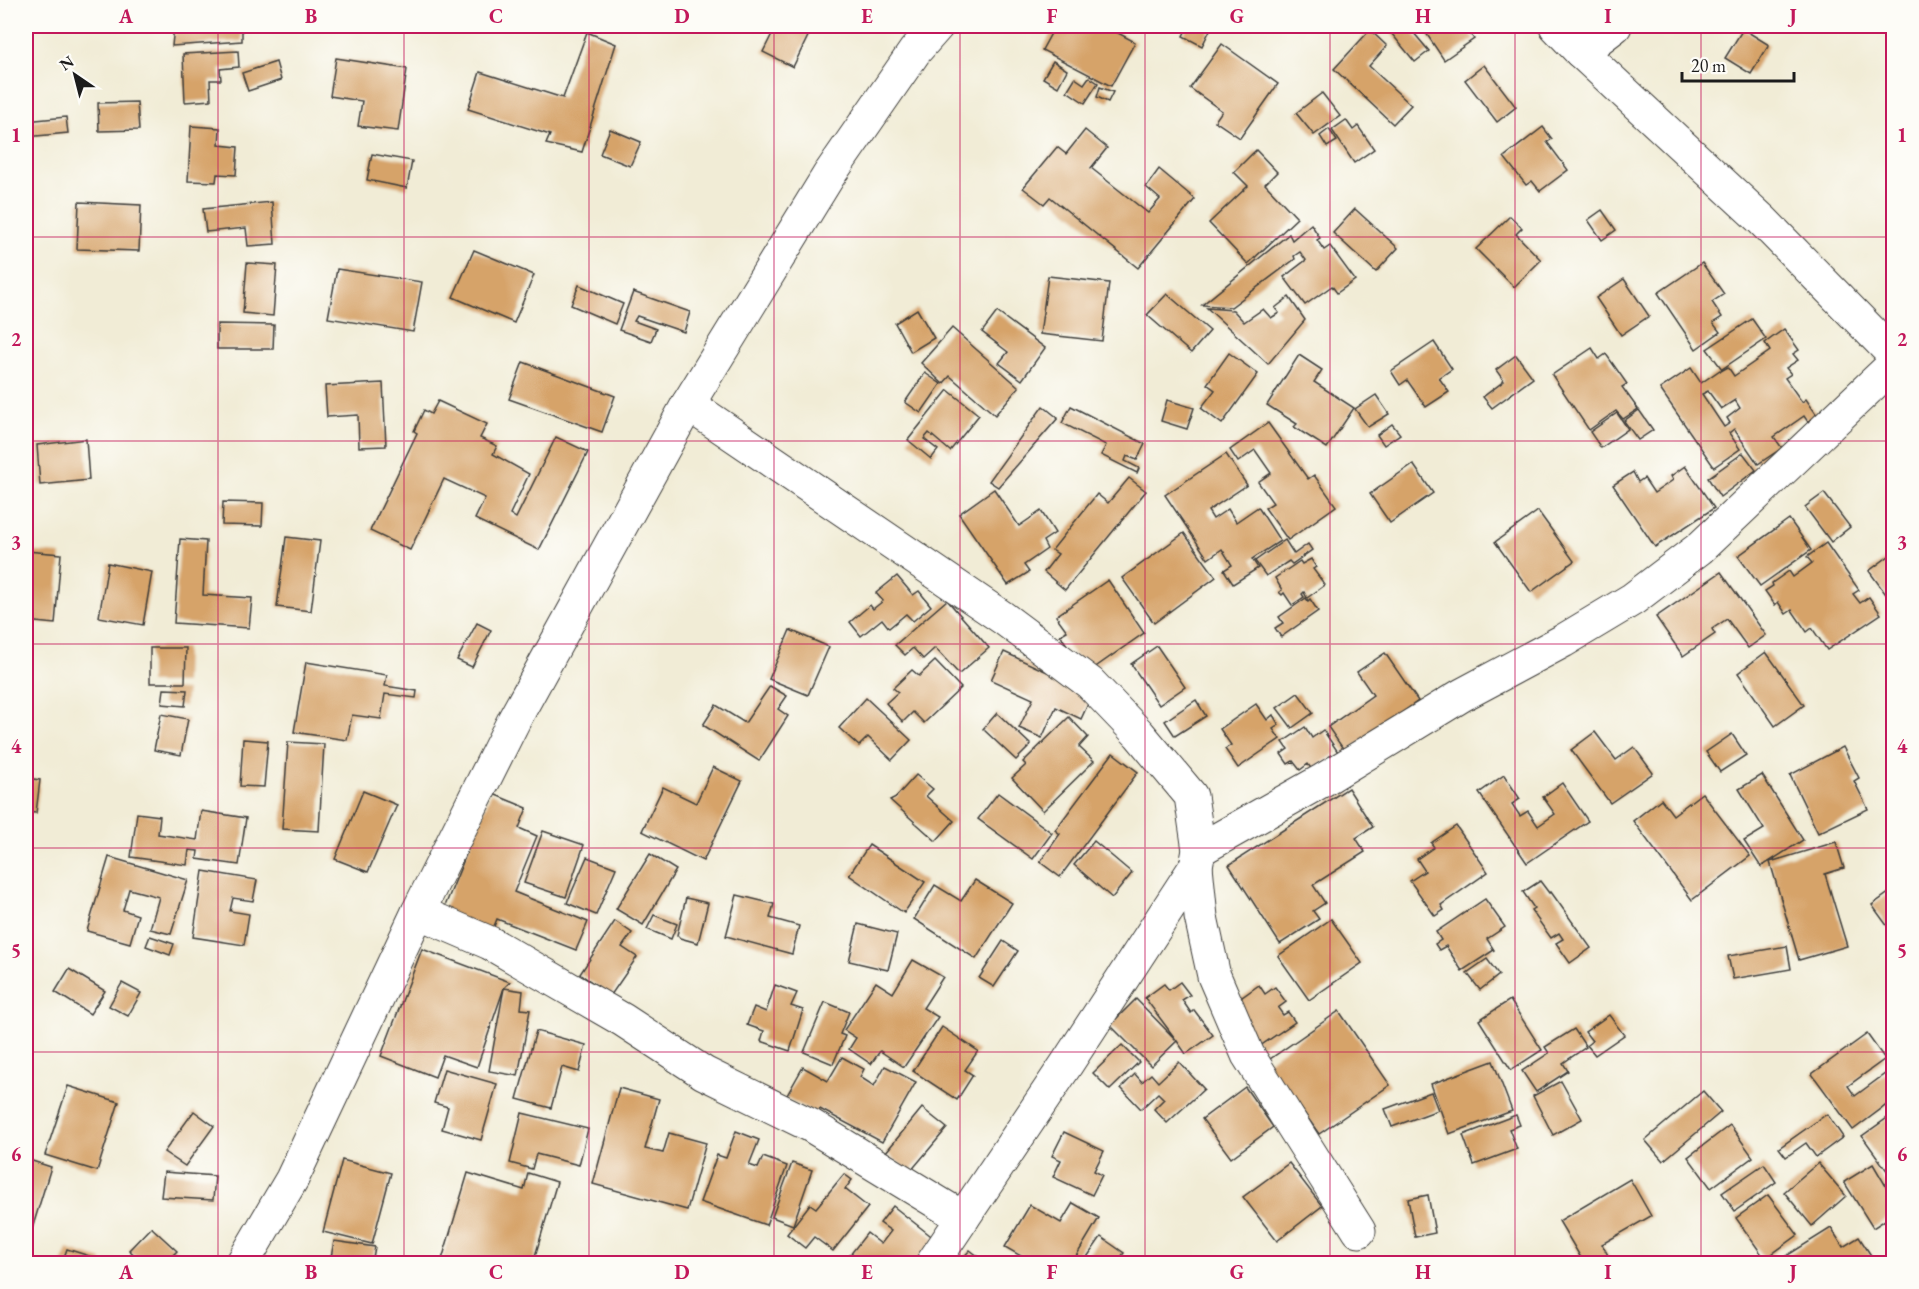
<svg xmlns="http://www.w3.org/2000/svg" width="1919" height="1289" viewBox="0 0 1919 1289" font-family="'EB Garamond',serif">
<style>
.building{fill:#d6a369;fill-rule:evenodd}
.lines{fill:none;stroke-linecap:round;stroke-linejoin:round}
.minor-casing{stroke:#3c3b38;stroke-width:35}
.minor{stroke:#fff;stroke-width:33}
.grid{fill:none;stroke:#c2185b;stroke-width:1.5;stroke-opacity:0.55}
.neatline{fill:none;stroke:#c2185b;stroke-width:2}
.grid-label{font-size:20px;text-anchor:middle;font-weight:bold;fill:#c2185b}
</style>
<rect width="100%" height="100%" fill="#fdfcf7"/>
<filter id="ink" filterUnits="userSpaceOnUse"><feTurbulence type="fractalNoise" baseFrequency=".0167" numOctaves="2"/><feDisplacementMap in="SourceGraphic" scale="12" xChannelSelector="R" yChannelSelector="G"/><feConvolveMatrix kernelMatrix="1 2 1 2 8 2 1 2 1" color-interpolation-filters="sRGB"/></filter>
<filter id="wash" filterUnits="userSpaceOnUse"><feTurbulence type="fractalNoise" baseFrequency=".008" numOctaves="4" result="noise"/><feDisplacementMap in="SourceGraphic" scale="24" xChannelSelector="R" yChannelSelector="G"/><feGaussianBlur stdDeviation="1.35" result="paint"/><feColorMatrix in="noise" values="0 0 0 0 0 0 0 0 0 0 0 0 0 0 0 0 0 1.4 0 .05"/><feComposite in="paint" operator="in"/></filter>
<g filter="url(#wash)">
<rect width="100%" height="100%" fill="#f1ecd6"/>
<g id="blocks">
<g class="building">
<polygon points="174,26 242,26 242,41 172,46"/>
<polygon points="776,26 813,26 793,67 763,52"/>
<polygon points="1055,26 1120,26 1116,32 1135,42 1111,86 1042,50"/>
<polygon points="1188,26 1212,26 1202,46 1183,36"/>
<polygon points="1390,26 1408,26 1429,51 1415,62 1387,28"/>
<polygon points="1425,26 1464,26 1474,39 1444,60 1426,33 1429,31"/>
<polygon points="1743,29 1769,45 1751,74 1725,58"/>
<polygon points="1370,30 1387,46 1369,66 1411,105 1393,124 1334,69"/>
<polygon points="587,32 616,44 582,152 546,144 550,135 468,109 480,72 563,98"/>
<polygon points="1222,44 1278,84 1240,138 1215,121 1222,111 1190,88"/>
<polygon points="238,51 239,67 220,69 221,80 210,80 211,100 185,102 183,54"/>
<polygon points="336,58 407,69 398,131 358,126 362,101 330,96"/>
<polygon points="1053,61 1067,70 1058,87 1043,78"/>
<polygon points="276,62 281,80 248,91 242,73"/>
<polygon points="1484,65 1516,107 1497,122 1465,80"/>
<polygon points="1089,77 1098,83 1085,103 1067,91 1075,78 1084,84"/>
<polygon points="1100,87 1113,92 1108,102 1097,97"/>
<polygon points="1322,93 1340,116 1314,135 1296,113"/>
<polygon points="137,102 139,130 99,131 98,103"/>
<polygon points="66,117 68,133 26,137 26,121"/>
<polygon points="1346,120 1353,130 1358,126 1374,149 1354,163 1332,130"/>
<polygon points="191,126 220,128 219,145 238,147 236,175 217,174 216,182 188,181"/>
<polygon points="1543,127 1552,139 1547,142 1568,170 1540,191 1532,181 1526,185 1504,157"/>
<polygon points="610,129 641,142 630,166 600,154"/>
<polygon points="1329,129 1337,141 1327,147 1320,136"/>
<polygon points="1085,130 1107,148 1091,168 1148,213 1160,199 1146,187 1159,169 1195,199 1138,268 1050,197 1044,204 1023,188 1057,147 1066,154"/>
<polygon points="1256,150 1277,172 1265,184 1297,218 1248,264 1209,223 1248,186 1234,172"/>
<polygon points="372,154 412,161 407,188 367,180"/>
<polygon points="79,202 141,205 139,251 77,249"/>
<polygon points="272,202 275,244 248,246 246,228 206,232 203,209"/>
<polygon points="1355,209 1398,248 1376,272 1333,233"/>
<polygon points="1602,210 1616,230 1602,240 1588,220"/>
<polygon points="1510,216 1522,228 1516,234 1541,260 1514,287 1476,249"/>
<polygon points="1311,224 1320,238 1317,240 1324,250 1330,246 1355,280 1337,293 1332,286 1305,305 1284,277 1306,260 1300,252 1294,256 1295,259 1231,307 1202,305 1289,234 1292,240"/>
<polygon points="474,250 534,275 514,323 453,297"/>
<polygon points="247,263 277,265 273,316 243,313"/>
<polygon points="1702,263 1724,294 1712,302 1722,317 1713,323 1720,332 1696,349 1658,293"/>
<polygon points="337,269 422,282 413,332 328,318"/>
<polygon points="1048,276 1109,283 1102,341 1040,334"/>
<polygon points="1624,279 1649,316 1621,335 1596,298"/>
<polygon points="579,285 623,304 615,324 571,305"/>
<polygon points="633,292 690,312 684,332 637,316 634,321 656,329 651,341 619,330"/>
<polygon points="1167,294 1210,331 1191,353 1147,315"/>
<polygon points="1289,297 1305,320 1268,364 1207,308 1233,310 1244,322 1263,309 1271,318 1279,313 1275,308"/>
<polygon points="917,309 934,338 911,352 895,323"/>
<polygon points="997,312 1045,348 1022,380 999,363 1008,352 982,332"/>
<polygon points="1752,319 1766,339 1722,369 1707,349"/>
<polygon points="217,324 274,325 273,349 217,349"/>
<polygon points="952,328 1019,387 995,415 950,376 943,384 921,363"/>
<path d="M 1784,329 L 1799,350 L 1793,354 L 1798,360 L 1786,368 L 1791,374 L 1785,378 L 1802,402 L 1806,399 L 1819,418 L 1810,425 L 1804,416 L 1774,437 L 1782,448 L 1758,464 L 1734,429 L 1729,433 L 1740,449 L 1714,467 L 1660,389 L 1691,368 L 1701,383 L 1720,370 L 1721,371 L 1728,367 L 1734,376 L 1770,351 L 1765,343 ZM 1708,391 L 1721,409 L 1735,400 L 1740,408 L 1727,418 L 1730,423 L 1724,427 L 1702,394 Z"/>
<polygon points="1434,342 1452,369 1439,378 1449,392 1426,407 1407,380 1400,385 1391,371"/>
<polygon points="1592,348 1599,359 1606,354 1627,384 1622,387 1638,409 1623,419 1616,411 1589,430 1552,375"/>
<polygon points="1229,353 1258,374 1222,424 1201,408 1215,390 1207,384"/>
<polygon points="1299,355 1322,370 1314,382 1354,408 1327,448 1294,427 1297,424 1267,405"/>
<polygon points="1516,355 1533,378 1492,408 1483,397 1504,381 1496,370"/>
<polygon points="523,362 615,396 602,432 509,399"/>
<polygon points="925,373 941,384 921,413 905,402"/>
<polygon points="383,383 386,446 359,447 358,415 327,417 325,386"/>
<polygon points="948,390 979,415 950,451 929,433 924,439 938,450 931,459 908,440"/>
<polygon points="1376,395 1389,414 1368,427 1355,409"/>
<polygon points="1167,400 1194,408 1187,429 1161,421"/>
<polygon points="438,401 487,424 480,438 497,446 493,454 529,474 510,514 516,518 556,437 588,452 539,550 475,519 485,498 444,479 410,550 370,531 417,433 414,431 424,410 431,414"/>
<polygon points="1043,406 1058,418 998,487 989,481"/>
<polygon points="1071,406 1145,444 1137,460 1127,456 1125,461 1139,468 1137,473 1101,455 1106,445 1062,423"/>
<polygon points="1639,410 1653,430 1638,440 1624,421"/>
<polygon points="1617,413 1628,429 1601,448 1590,432"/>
<polygon points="1268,423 1308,479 1314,475 1336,506 1288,540 1265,508 1273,503 1258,482 1271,473 1255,450 1238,462 1230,450"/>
<polygon points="1392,424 1400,434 1384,445 1377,435"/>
<polygon points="86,439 89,480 40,485 37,445"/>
<polygon points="1743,453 1756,470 1720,497 1708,478"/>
<polygon points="1226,454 1247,485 1208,511 1213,519 1228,509 1236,522 1258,507 1280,541 1252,559 1258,568 1233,584 1224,570 1232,565 1222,549 1208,559 1165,495"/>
<polygon points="1413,464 1433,493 1390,523 1370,494"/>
<polygon points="1685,466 1714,508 1655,547 1613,485 1633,472 1638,482 1644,478 1654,493 1673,480 1671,476"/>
<polygon points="1129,478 1146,491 1065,590 1044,572 1058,554 1052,550 1097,494 1108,503"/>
<polygon points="994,489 1019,526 1041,511 1055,533 1043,541 1047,549 1024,565 1029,572 1008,585 959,514"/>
<polygon points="1824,493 1850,527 1831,542 1805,507"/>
<polygon points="223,502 263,503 262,526 222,525"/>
<polygon points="1538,511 1574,561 1531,592 1495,542"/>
<polygon points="1789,519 1811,550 1760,586 1738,556"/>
<polygon points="1184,533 1216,577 1154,623 1122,578"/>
<polygon points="286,537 320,541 311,611 277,607"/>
<polygon points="180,539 206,541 203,595 252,598 249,628 174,623"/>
<polygon points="1285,540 1294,554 1308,544 1312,550 1292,564 1289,561 1266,576 1255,561"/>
<polygon points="1826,543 1859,590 1853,594 1860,603 1869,597 1881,614 1827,650 1812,628 1807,632 1792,610 1786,614 1778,602 1775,605 1765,591 1773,586 1772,583 1789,571 1793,577 1812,563 1807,557"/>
<polygon points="26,551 61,554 55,624 26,621"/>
<polygon points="1893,553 1893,604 1869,571"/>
<polygon points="1311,559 1316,567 1313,569 1325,585 1307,598 1304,592 1302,594 1304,597 1292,605 1284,593 1282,595 1279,592 1282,590 1275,578 1300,561 1302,564"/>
<polygon points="108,563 152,572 143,625 99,617"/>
<polygon points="1721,572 1766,635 1748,648 1727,619 1712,629 1715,634 1683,656 1656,617"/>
<polygon points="897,576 913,595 919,591 931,606 913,621 906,614 889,628 882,619 861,636 850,622 870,605 873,609 883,601 876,593"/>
<polygon points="1108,580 1144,633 1087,673 1060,635 1067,631 1056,616"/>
<polygon points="1306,598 1308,601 1310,599 1318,611 1281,637 1275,628 1283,623 1279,617"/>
<polygon points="947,600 989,648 959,674 935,648 923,659 913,648 905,655 895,645"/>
<polygon points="477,623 491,630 472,667 457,660"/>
<polygon points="790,630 829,647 808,695 769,679"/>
<polygon points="1157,646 1185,687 1159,705 1131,664"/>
<polygon points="150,648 186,648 185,683 150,683"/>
<polygon points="1004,652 1093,693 1081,719 1056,707 1042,738 1019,728 1033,699 991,680"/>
<polygon points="1766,652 1804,705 1775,726 1738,673"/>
<polygon points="1385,653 1418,701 1346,753 1328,727 1373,695 1357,672"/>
<polygon points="935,661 961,688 924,723 913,712 903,722 886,703 898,692 893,688 912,670 919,676"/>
<polygon points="306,662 387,675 385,686 417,691 416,698 385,694 381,719 352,715 347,740 294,732"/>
<polygon points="770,686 787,696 778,709 788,716 759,761 703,725 716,705 745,723"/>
<polygon points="164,689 187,690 185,706 162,704"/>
<polygon points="1298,693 1313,713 1292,728 1277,708"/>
<polygon points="866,698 911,740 892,760 868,737 859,746 839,728"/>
<polygon points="1196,700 1206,716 1175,736 1165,721"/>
<polygon points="1256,704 1267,720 1273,715 1279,725 1273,729 1280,739 1238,768 1225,749 1231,745 1220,729"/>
<polygon points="997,713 1031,745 1016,760 983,729"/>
<polygon points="161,714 188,719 181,755 154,750"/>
<polygon points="1069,717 1088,737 1079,747 1094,761 1043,811 1012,778 1026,765 1023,762"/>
<polygon points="1305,727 1312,738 1323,730 1338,752 1312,770 1308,764 1300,770 1293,761 1288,764 1281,754 1288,749 1283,742"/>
<polygon points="1595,732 1616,760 1634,747 1653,773 1610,803 1571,750"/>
<polygon points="1732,734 1746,755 1720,772 1706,752"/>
<polygon points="243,739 268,741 264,787 240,786"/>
<polygon points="288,742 324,744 319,831 282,829"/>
<polygon points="1843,747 1859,778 1854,781 1868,809 1818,833 1790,775"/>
<polygon points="1113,753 1138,772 1060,877 1040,862 1060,834 1055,830"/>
<polygon points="713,767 742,781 703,861 642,831 663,787 696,803"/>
<polygon points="916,775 933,789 926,796 954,821 936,841 890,800 896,797"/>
<polygon points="1504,775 1520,799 1512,804 1520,816 1528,811 1538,826 1555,814 1543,797 1562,783 1588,821 1527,863 1479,793"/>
<polygon points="1762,775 1803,840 1761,867 1744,841 1764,829 1739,789"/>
<polygon points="26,778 40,780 36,813 26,812"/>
<polygon points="1348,788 1373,827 1356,838 1365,852 1313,885 1325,903 1313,911 1319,919 1280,944 1229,865"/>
<polygon points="363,791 397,805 368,872 335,859"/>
<polygon points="491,793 527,808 519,828 537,836 514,892 588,922 576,950 497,919 490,936 441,916"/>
<polygon points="998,793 1052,833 1033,859 978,819"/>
<polygon points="1702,793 1750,856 1692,900 1633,821 1661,799 1673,815"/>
<polygon points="201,811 246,818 239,865 197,859 198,851 189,850 187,865 131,857 137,813 160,816 158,834 197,840"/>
<polygon points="1456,826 1488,872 1441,905 1444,910 1435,916 1410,881 1425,871 1417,859 1434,847 1431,843"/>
<polygon points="543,831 584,845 566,897 524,883"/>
<polygon points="1094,841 1132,873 1112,898 1074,865"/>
<polygon points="1836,842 1844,868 1825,874 1847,946 1799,960 1770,862"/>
<polygon points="869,845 925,882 904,913 849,875"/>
<polygon points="650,854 676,870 643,925 616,909"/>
<polygon points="109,857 188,880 171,934 150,929 159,897 129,889 123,910 138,915 130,943 87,931"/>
<polygon points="587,857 616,868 596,915 567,903"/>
<polygon points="203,871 257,880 253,901 233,898 230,911 249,914 244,945 193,937"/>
<polygon points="975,880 1012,903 976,959 914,919 935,885 961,901"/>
<polygon points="1540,881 1549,893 1551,892 1591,948 1570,963 1556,943 1563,939 1559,933 1551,938 1531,910 1534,908 1523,892"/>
<polygon points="1893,890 1893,924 1888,927 1872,905"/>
<polygon points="737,895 774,904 770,918 799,926 792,954 726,936"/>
<polygon points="686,898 708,903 698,943 680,938 677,935"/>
<polygon points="1485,899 1505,927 1487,939 1494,950 1462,971 1446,946 1439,950 1435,944 1441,940 1436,932"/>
<polygon points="654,915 677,924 671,939 647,929"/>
<polygon points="1331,919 1362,963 1309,1000 1278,956"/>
<polygon points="615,921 632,933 622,947 637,957 611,995 580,974"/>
<polygon points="858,924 897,934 888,970 849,961"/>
<polygon points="150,936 174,944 170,955 146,946"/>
<polygon points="1003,941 1018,951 994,987 979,978"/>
<polygon points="1787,946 1791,969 1733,979 1728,956"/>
<polygon points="422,949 510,982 504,988 477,1067 443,1055 435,1077 381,1056"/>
<polygon points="1487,959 1499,975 1480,990 1467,973"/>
<polygon points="913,960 943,977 923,1008 938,1017 904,1067 880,1051 871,1064 849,1049 856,1038 844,1030 876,982 893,993"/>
<polygon points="69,969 105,991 90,1014 55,992"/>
<polygon points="1180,982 1190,995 1182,1000 1191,1013 1194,1010 1213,1035 1186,1054 1177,1041 1151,1066 1110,1025 1136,999 1177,1041 1145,998 1164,984 1169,990"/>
<polygon points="122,983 141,993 128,1016 109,1006"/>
<polygon points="775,985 797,993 791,1006 803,1010 790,1051 761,1041 764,1031 747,1025 754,1007 766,1012"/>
<polygon points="1259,985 1265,994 1275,987 1286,1002 1278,1008 1283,1015 1288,1012 1295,1022 1260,1046 1231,1005"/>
<polygon points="504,988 523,991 521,1009 530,1010 518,1076 489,1071"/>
<polygon points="1510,1000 1542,1050 1511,1070 1479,1020"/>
<polygon points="825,1002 849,1012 840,1034 845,1036 833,1064 804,1052"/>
<polygon points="1339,1011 1390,1085 1319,1134 1289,1091 1260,1066"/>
<polygon points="1609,1015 1624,1035 1595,1055 1587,1045 1592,1041 1585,1032"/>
<polygon points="942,1027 978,1051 965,1070 973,1075 957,1100 913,1071"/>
<polygon points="1574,1029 1586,1047 1563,1063 1568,1071 1536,1092 1522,1071 1549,1053 1545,1047"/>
<polygon points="536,1031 586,1045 579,1072 562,1067 551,1108 517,1099"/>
<polygon points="1867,1034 1885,1059 1848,1086 1855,1096 1893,1068 1893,1100 1853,1130 1812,1074"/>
<polygon points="1122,1045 1139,1062 1110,1090 1093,1073"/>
<polygon points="842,1057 864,1069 860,1077 874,1086 885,1066 916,1082 882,1142 820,1109 817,1115 786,1097 803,1067 828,1081"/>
<polygon points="1493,1061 1512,1111 1449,1134 1431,1084"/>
<polygon points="1179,1062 1204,1089 1167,1123 1154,1109 1164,1099 1158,1093 1141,1109 1121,1088 1135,1074 1142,1082 1151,1074 1158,1082"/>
<polygon points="444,1069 497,1084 481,1140 442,1129 448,1107 434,1103"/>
<polygon points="1561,1081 1582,1119 1553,1135 1533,1096"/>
<polygon points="68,1086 119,1102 97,1171 45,1155"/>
<polygon points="1245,1087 1273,1127 1231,1158 1202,1119"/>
<polygon points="619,1088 659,1099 645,1149 663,1153 669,1133 706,1143 687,1210 593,1184"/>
<polygon points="1703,1091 1721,1112 1663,1161 1645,1140"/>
<polygon points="1431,1092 1438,1110 1392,1127 1385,1109"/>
<polygon points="922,1108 947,1128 910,1172 886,1152"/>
<polygon points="194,1111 214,1126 185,1166 164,1152"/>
<polygon points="522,1113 588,1129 579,1165 536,1154 532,1169 510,1163"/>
<polygon points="1827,1114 1843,1137 1816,1157 1806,1143 1786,1157 1779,1148"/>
<polygon points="1893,1114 1893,1179 1862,1136"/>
<polygon points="1516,1115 1520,1125 1509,1129 1517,1149 1474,1165 1463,1135"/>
<polygon points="1730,1125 1753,1157 1711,1188 1688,1157"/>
<polygon points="736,1131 759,1140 749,1165 758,1168 763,1157 787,1166 766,1225 700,1202 717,1155 726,1158"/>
<polygon points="1064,1132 1104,1151 1094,1171 1102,1175 1092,1195 1053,1177 1061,1160 1052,1156"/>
<polygon points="26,1159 51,1167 32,1229 26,1227"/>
<polygon points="342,1160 391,1173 372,1244 323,1232"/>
<polygon points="792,1163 812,1170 793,1225 772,1217"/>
<polygon points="1289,1163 1322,1206 1277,1241 1243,1197"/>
<polygon points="1818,1163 1846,1196 1812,1226 1784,1192"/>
<polygon points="1764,1164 1776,1182 1735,1211 1722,1193"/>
<polygon points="1873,1164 1893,1198 1893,1215 1873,1228 1844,1182"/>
<polygon points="164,1172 215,1176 213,1200 161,1197"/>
<polygon points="468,1173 524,1190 528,1173 557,1182 533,1263 441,1263"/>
<polygon points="844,1174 852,1180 845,1189 868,1207 833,1251 814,1237 805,1248 787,1234 810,1204 816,1208"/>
<polygon points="1630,1179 1651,1216 1602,1244 1612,1263 1584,1263 1559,1221"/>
<polygon points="1428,1195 1435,1233 1415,1237 1408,1199"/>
<polygon points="1768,1195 1798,1235 1765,1259 1736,1218"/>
<polygon points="1073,1203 1099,1218 1072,1263 1025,1263 1028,1260 1005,1247 1030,1205 1061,1223"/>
<polygon points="893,1206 935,1239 916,1263 851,1263 846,1260 867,1233 881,1244 891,1231 880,1223"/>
<polygon points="151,1227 177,1251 165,1263 143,1263 129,1250"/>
<polygon points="1831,1228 1843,1247 1859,1237 1876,1263 1775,1263"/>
<polygon points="1101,1237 1124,1253 1117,1263 1083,1263"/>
<polygon points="334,1241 375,1247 372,1263 330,1263"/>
<polygon points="67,1249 102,1260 101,1263 62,1263"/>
<polygon points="970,1250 987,1263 958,1263"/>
</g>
</g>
</g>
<g filter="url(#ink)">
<use href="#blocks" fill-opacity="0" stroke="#3c3b38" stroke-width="1.5"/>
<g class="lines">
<defs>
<g id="minor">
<polyline points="1556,26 1581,52 1762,220 1894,355"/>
<polyline points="1581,52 1615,26"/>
<polyline points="688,404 1003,618 1090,683 1139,734 1191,796 1199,850 1196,866 1201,917 1214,976 1248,1055 1359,1231"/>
<polyline points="1199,850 1323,780 1462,695 1563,641 1633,599 1700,548 1894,364"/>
<polyline points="418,912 490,943 623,1020 704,1073 810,1125 963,1218"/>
<polyline points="242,1264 292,1179 418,912 514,720 688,404 829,175 915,51 937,26"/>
<polyline points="932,1264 1066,1065 1196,866"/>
</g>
</defs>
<use href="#minor" class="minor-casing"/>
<use href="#minor" class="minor"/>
</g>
</g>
<path class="grid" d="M 218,26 L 218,1264M 404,26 L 404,1264M 589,26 L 589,1264M 774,26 L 774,1264M 960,26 L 960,1264M 1145,26 L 1145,1264M 1330,26 L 1330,1264M 1515,26 L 1515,1264M 1701,26 L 1701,1264M 26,237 L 1894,237M 26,441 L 1894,441M 26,644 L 1894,644M 26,848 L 1894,848M 26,1052 L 1894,1052"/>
<rect width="1919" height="1289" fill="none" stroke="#fdfcf7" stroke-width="66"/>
<g transform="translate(75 75) rotate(325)" stroke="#fdfcf7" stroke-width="4.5" paint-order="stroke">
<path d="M0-4.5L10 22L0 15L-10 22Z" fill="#1c1c1c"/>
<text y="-9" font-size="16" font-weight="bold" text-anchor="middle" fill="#1c1c1c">N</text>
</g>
<path d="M1682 72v9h112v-9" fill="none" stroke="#1c1c1c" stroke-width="3"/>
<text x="1691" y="72" font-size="18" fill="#1c1c1c" stroke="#fdfcf7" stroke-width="4.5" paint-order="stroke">20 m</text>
<rect x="33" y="33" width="1853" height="1223" class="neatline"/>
<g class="grid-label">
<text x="126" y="23">A</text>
<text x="311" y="23">B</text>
<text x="496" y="23">C</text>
<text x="682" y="23">D</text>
<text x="867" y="23">E</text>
<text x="1052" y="23">F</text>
<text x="1237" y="23">G</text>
<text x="1423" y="23">H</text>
<text x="1608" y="23">I</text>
<text x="1793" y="23">J</text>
<text x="16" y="142">1</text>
<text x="1902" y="142">1</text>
<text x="16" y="346">2</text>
<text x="1902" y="346">2</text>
<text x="16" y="549">3</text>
<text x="1902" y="549">3</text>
<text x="16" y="753">4</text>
<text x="1902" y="753">4</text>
<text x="16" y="957">5</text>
<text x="1902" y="957">5</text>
<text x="16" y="1161">6</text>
<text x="1902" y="1161">6</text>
<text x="126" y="1279">A</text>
<text x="311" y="1279">B</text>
<text x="496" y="1279">C</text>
<text x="682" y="1279">D</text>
<text x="867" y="1279">E</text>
<text x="1052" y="1279">F</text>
<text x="1237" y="1279">G</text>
<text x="1423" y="1279">H</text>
<text x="1608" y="1279">I</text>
<text x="1793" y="1279">J</text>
</g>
</svg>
